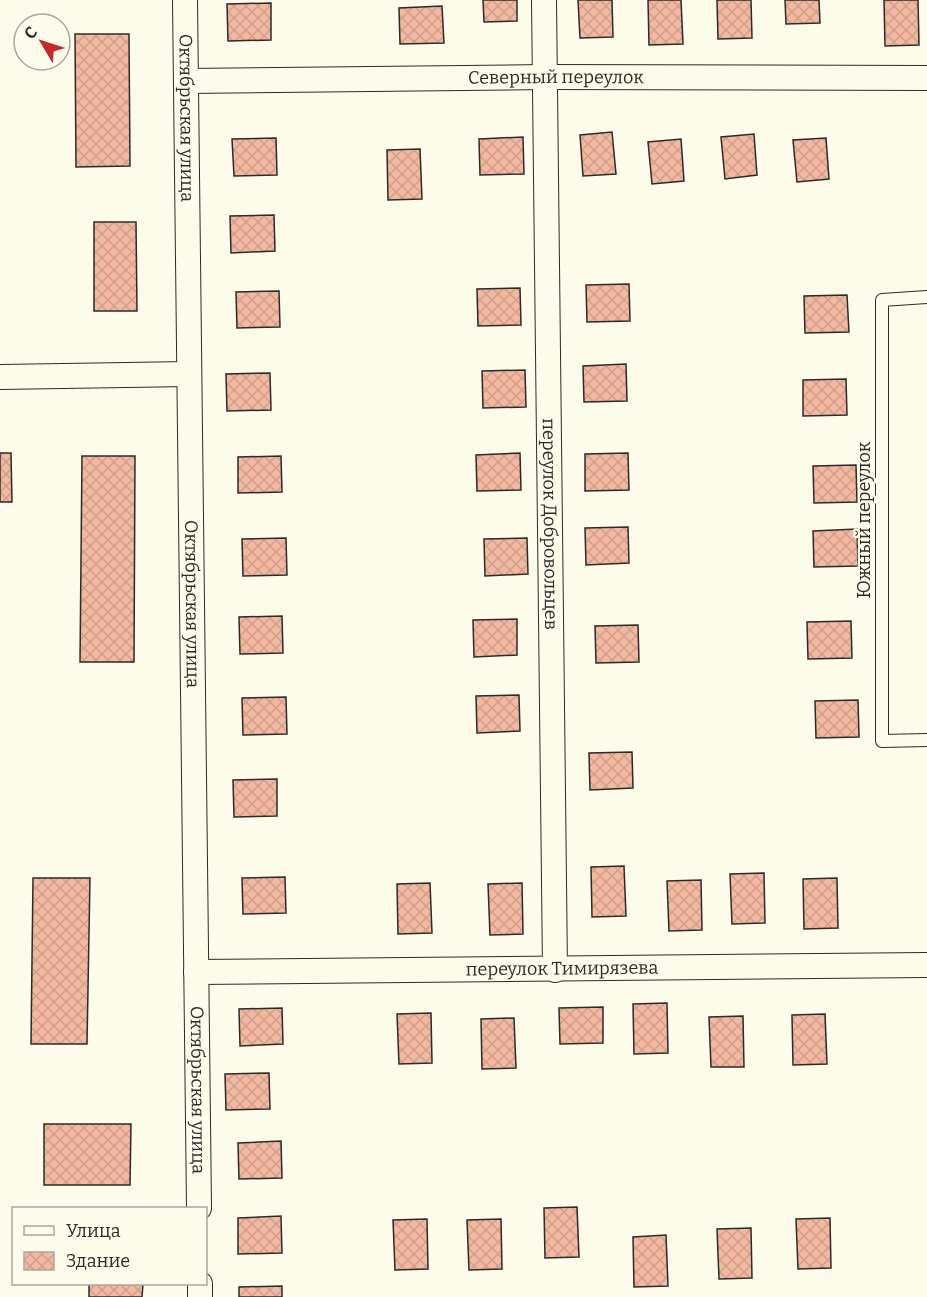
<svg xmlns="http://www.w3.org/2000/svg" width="927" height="1297" viewBox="0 0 927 1297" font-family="Bitter,serif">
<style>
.building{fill:url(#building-cross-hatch);stroke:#2b2b2b;stroke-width:1.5}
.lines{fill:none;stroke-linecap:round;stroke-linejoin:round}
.service-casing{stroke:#2b2b2b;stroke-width:14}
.minor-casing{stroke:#2b2b2b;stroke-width:26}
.service{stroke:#fdfbea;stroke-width:12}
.minor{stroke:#fdfbea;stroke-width:24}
.labels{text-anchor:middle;stroke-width:4.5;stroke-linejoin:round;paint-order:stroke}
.street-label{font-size:18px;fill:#2b2b2b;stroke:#fdfbea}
</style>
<defs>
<pattern id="building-cross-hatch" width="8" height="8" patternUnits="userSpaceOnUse" patternTransform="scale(1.5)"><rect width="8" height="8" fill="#f2b8a0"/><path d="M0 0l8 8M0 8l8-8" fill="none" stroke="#d09e8a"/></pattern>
</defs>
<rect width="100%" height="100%" fill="#fdfbea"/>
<g class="building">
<polygon points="483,0 517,0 517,21 484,22"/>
<polygon points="578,0 612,0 613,37 580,38"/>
<polygon points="648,0 681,0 683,44 649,45"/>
<polygon points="717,0 751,0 752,38 718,39"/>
<polygon points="785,0 819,0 820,23 786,24"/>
<polygon points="884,0 918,0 919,45 885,46"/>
<polygon points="271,3 271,40 228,41 227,4"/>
<polygon points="442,6 444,43 400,44 399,8"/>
<polygon points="75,34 129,34 130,166 76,167"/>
<polygon points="612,132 616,174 583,176 580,135"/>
<polygon points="754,134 757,175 725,179 721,137"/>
<polygon points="523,137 524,174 480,175 479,139"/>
<polygon points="276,138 277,175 234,176 232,139"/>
<polygon points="826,138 829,179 797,182 793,140"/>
<polygon points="681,139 684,181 652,184 648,142"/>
<polygon points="420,149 422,199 388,200 387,150"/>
<polygon points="274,215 275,251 231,253 230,216"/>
<polygon points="94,222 136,222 137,311 94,311"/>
<polygon points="629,284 630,321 587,322 586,285"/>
<polygon points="520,288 521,325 478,326 477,289"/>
<polygon points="279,291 280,327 237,328 236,292"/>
<polygon points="847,295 849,332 805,333 804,296"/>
<polygon points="626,364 627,401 584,402 583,366"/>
<polygon points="525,370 526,407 483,408 482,371"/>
<polygon points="270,373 271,410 227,411 226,374"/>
<polygon points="846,379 847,415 803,416 803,380"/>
<polygon points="0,453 11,453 12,502 0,502"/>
<polygon points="520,453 521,490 477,491 476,455"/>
<polygon points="628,453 629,490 585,491 585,454"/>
<polygon points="82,456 135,456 134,662 80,662"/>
<polygon points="281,456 282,492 238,493 238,457"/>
<polygon points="856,465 857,502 814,503 813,466"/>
<polygon points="628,527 629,563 586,565 585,528"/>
<polygon points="857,529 858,566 814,567 813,531"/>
<polygon points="286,538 287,575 243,576 242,539"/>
<polygon points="527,538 528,574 485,576 484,539"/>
<polygon points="282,616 283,653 240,654 239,617"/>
<polygon points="517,619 517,655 474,657 473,620"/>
<polygon points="851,621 852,658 808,659 807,622"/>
<polygon points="638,625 639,662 596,663 595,626"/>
<polygon points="519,695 520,731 477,733 476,696"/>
<polygon points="286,697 287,734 243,735 242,698"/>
<polygon points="858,700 859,737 816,738 815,701"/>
<polygon points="632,752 633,788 590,790 589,753"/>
<polygon points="277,779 277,816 234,817 233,780"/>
<polygon points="624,866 626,916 592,917 591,867"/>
<polygon points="764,873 765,923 732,924 730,874"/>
<polygon points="285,877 286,913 243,914 242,878"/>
<polygon points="33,878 90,878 87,1044 31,1044"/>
<polygon points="837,878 838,928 804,929 803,879"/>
<polygon points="701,880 702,930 669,931 667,881"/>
<polygon points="430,883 432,933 398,934 397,884"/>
<polygon points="522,883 523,934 490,935 488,884"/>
<polygon points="667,1003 668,1053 634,1054 633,1004"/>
<polygon points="603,1007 603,1043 560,1044 559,1008"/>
<polygon points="282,1008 283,1044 240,1046 239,1009"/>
<polygon points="431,1013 432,1063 399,1064 397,1014"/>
<polygon points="825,1014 827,1064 793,1065 792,1015"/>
<polygon points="743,1016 744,1067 711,1067 709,1017"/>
<polygon points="514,1018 516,1068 482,1069 481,1019"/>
<polygon points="269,1073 270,1109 226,1110 225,1074"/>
<polygon points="44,1124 131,1124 130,1185 44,1185"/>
<polygon points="281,1141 282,1178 239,1179 238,1143"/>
<polygon points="577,1207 579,1257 545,1258 544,1208"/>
<polygon points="281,1216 282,1253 238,1254 238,1218"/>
<polygon points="830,1218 831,1268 798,1269 796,1219"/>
<polygon points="427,1219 428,1269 395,1270 393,1220"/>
<polygon points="501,1219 502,1269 469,1270 467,1220"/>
<polygon points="751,1228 752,1278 719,1279 717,1229"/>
<polygon points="666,1235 668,1286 634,1287 633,1237"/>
<polygon points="89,1284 143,1284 142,1297 89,1297"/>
<polygon points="282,1286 282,1297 239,1297 239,1287"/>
</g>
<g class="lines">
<defs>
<polyline id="service" points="927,297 882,300 882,741 927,740"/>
<g id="minor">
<path id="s1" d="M 185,0 L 199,1208"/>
<path id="s2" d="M 544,0 L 555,970"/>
<path id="s3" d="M 186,81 L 545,77 L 927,78"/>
<polyline points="0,377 189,374"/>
<path id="s4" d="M 196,972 L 927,965"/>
<polyline points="200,1284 200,1297"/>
</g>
</defs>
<use href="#service" class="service-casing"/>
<use href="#minor" class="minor-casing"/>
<use href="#service" class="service"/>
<use href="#minor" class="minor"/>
</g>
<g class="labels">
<g class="street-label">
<text dy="6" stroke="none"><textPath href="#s3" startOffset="370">Северный переулок</textPath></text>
<text dy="6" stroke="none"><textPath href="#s1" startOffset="118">Октябрьская улица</textPath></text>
<text transform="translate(864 520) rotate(-90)" y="6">Южный переулок</text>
<text dy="6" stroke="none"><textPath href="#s2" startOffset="524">переулок Добровольцев</textPath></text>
<text dy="6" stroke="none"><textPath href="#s1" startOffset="604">Октябрьская улица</textPath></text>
<text dy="6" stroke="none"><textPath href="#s4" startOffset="366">переулок Тимирязева</textPath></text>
<text dy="6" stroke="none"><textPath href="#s1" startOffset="1090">Октябрьская улица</textPath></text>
</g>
</g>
<rect x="12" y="1207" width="195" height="78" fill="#fdfbea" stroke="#a9a89e" stroke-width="1.5"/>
<rect x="24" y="1226" width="30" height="9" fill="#fdfbea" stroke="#a9a89e" stroke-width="1.5"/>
<text x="66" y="1237" font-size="18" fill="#2b2b2b">Улица</text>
<rect x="24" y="1252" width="30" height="18" fill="url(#building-cross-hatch)" stroke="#a9a89e" stroke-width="1.5"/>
<text x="66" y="1267" font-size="18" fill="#2b2b2b">Здание</text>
<g transform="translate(42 42) rotate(309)"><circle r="28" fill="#fdfbea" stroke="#a9a89e" stroke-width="1.5"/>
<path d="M0-4.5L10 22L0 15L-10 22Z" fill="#c62828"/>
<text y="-9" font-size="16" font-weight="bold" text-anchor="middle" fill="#2b2b2b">С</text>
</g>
</svg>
